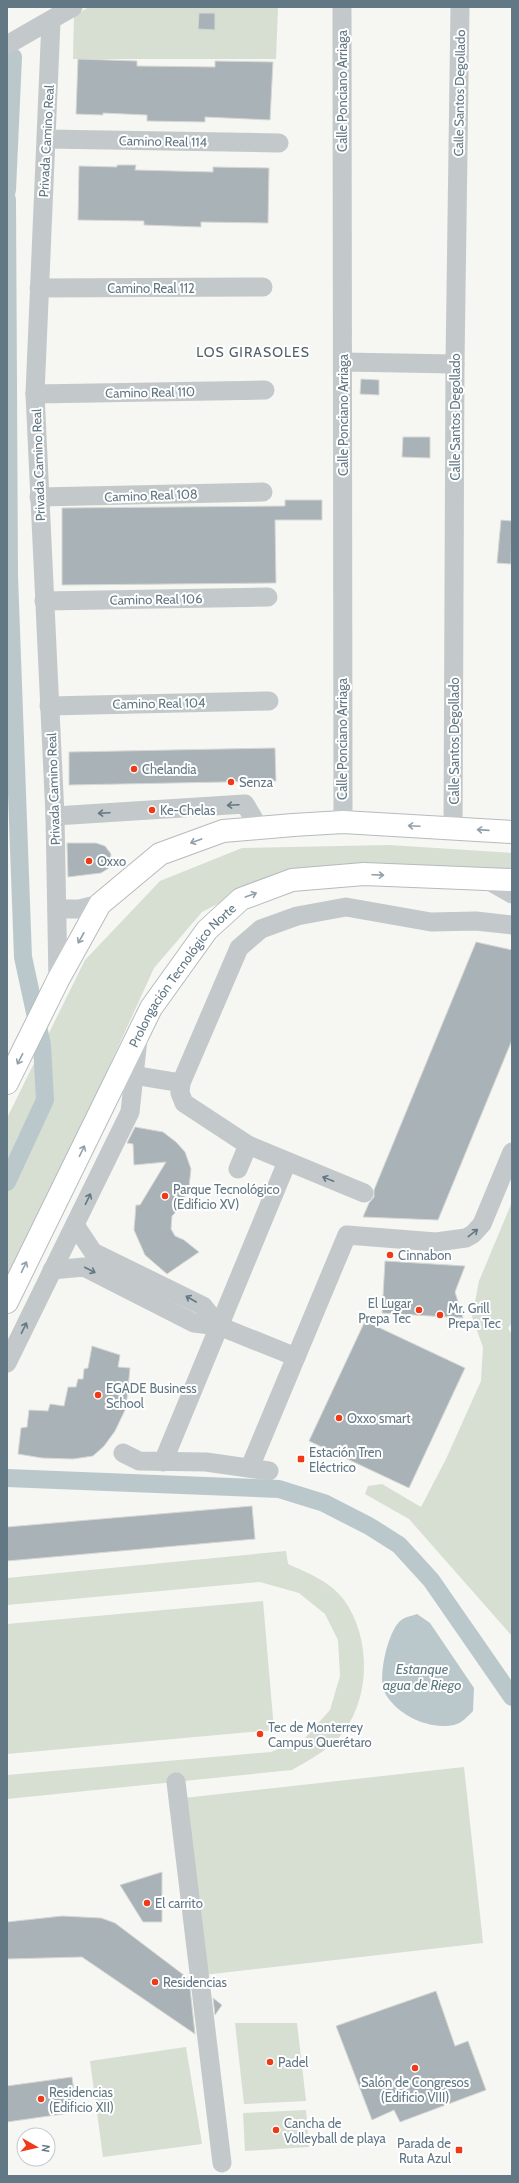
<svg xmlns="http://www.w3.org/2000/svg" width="519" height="2183" viewBox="0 0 519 2183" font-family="Cabin,sans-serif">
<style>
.green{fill:#d7ded2}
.water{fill:#bac8cc}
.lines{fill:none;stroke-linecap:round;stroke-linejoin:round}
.canal{stroke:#bac8cc;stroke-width:18}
.building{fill:#a9b3b7;stroke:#d7d7d4}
.major-casing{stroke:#b6bbbe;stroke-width:24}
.minor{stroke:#c3c8ca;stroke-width:19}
.major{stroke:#fff;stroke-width:22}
.oneway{stroke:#627885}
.oneway2{stroke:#91a0aa}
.poi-dot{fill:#f03917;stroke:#fff;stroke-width:1.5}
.labels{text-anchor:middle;stroke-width:4;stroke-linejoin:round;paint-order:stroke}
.street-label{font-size:13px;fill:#627885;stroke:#fff}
.poi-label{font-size:13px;fill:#627885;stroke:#fff;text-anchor:start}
.neighbourhood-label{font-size:14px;letter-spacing:1px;fill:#51616a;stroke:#fff}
.water-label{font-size:14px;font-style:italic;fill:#5e7b82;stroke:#fff}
</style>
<rect width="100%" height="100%" fill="#f6f6f2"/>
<g class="green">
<polygon points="89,7 278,7 276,59 73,59 74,16"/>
<polygon points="389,845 512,853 512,872 276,874 202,912 154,968 7,1291 7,1118 85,960 160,881 242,848"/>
<polygon points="512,1202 512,1323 508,1328 512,1335 512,1636 409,1519 365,1494 368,1486 382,1484 421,1507 446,1459 481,1381 483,1347 472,1317 479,1281"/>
<path d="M 286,1551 L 288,1564 C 308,1573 331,1582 344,1600 C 370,1636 371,1693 345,1730 C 332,1748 311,1759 292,1770 L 7,1799 L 7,1775 L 271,1752 L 305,1738 L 330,1710 L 340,1676 L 338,1640 L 325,1614 L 299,1593 L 260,1582 L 7,1605 L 7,1578 Z"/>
<polygon points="263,1601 274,1730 7,1754 7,1624"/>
<polygon points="464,1767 483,1943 203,1975 184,1798"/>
<polygon points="235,2023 297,2023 306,2101 244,2104"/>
<polygon points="186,2047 202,2144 103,2157 90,2061"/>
<polygon points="306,2110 309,2147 245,2151 243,2113"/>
</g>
<path class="water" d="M 417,1614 L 430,1623 L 474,1688 L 473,1711 C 469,1715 463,1722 457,1724 C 432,1732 395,1715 384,1691 C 378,1675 388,1632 400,1621 C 404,1617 412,1616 417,1614 Z"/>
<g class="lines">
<g class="canal">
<polyline points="7,190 13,57"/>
<polyline points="7,199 9,576 23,957 42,1045 45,1100 7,1182"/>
<polyline points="7,1478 279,1489 324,1503 369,1526 399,1545 431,1580 512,1697"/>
</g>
</g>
<g class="building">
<polygon points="199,13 215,13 215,30 198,29"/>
<polygon points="78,59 137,61 137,66 215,67 215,61 273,62 270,120 205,117 205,122 147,121 147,115 103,113 103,115 76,114"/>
<polygon points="117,165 136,165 135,170 213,172 213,167 269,168 268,223 201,222 201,227 144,225 144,221 78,220 79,166 117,167"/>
<polygon points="361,379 379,380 379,395 360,394"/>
<polygon points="403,437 430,437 430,458 402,457"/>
<polygon points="285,500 322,500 322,520 275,520 276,583 62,585 62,508 285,506"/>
<polygon points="501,520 512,521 511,564 497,563"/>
<polygon points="275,748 276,781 69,785 69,752"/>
<polygon points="67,843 96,843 105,846 111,854 109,868 101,873 68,877"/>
<polygon points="476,942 512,950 512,1040 438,1220 363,1217 369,1203 374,1197 374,1190"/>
<polygon points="135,1127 163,1132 176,1142 185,1152 191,1169 189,1187 179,1209 172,1216 171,1229 175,1236 184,1240 199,1252 167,1274 145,1255 134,1230 136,1205 140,1205 166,1162 134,1165 133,1144 127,1143"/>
<polygon points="385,1261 465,1266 455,1292 463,1318 382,1313"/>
<polygon points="365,1321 465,1368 409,1488 309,1441"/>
<polygon points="92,1346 120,1355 118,1367 130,1368 126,1408 115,1431 104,1446 93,1456 73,1459 42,1458 18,1454 21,1428 27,1427 29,1410 48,1411 50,1404 64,1406 68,1387 76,1387 78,1379 83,1379 84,1369 88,1368"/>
<polygon points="252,1506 255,1539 7,1561 7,1527"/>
<polygon points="162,1872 162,1922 143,1922 120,1885"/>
<polygon points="62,1916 101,1918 115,1923 189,1979 195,2034 82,1957 7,1959 7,1922"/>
<polygon points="436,1991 455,2046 468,2041 486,2090 400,2122 394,2110 372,2120 336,2026"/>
<polygon points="213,1998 222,2005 215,2015"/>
<polygon points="72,2077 77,2112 7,2122 7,2086"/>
</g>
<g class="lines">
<defs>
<g id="major">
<polyline points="7,1083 58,980 100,904 160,854 223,831 293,825 343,822 512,832"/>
<path id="s1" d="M 7,1302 L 151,1008 L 207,930 L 241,899 L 292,880 L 364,874 L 512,880"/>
</g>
</defs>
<use href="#major" class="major-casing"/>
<g class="minor">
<polyline points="342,7 343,822"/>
<polyline points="51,21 35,394 55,816 58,980"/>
<polyline points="7,45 73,7"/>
<polyline points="47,139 279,143"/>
<polyline points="39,288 263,287"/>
<polyline points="343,362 455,364"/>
<polyline points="35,394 265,390"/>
<polyline points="39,497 263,492"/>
<polyline points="44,601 268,597"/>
<polyline points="49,706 269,701"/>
<polyline points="55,816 245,804 259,828"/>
<polyline points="453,828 455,364 460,7"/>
<polyline points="484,878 512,894"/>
<polyline points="57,909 79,909 100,904"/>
<polyline points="123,1077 139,1076 181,1083"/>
<polyline points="238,1169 248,1145"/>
<polyline points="364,1193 248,1145 184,1103 180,1093 181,1083 239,948 261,929 297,916 346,907 431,922 476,921 512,925"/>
<polyline points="75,1225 93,1252 203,1306 219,1326"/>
<polyline points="52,1270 84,1267 194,1323 219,1326 296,1357"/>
<polyline points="7,1363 130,1112 138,1039"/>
<polyline points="123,1453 139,1461 206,1462 269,1471"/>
<polyline points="163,1462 287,1162"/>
<polyline points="250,1467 347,1235 436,1242 466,1238 473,1234 482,1224 512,1152"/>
<polyline points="176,1782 222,2163"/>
</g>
<use href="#major" class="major"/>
</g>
<defs><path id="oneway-shaft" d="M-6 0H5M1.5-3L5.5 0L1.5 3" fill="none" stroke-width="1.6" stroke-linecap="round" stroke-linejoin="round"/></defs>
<g class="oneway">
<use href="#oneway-shaft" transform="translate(233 805) rotate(177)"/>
<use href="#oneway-shaft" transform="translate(104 813) rotate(177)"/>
<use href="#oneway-shaft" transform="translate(328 1179) rotate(-158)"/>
<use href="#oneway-shaft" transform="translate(88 1199) rotate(-64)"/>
<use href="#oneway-shaft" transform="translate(473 1233) rotate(-38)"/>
<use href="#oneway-shaft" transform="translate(90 1270) rotate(27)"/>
<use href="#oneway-shaft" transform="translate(191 1299) rotate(-150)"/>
<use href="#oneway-shaft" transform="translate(24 1328) rotate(-64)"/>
</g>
<g class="oneway2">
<use href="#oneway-shaft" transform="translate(414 826) rotate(-177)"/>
<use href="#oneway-shaft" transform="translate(483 830) rotate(-176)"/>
<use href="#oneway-shaft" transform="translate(196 841) rotate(160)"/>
<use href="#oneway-shaft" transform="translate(378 875) rotate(2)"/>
<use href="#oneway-shaft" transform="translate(251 895) rotate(-20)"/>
<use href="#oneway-shaft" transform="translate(81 938) rotate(119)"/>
<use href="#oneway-shaft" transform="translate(20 1059) rotate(117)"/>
<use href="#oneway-shaft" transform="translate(82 1151) rotate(-64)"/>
<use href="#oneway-shaft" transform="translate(24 1267) rotate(-64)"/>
</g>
<g class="poi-dot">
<circle cx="134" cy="769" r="4"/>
<circle cx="231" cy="782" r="4"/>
<circle cx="152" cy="810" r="4"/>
<circle cx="89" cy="861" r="4"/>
<circle cx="165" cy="1196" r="4"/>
<circle cx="390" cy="1255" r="4"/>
<circle cx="419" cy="1310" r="4"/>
<circle cx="440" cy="1315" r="4"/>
<circle cx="98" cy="1395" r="4"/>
<circle cx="339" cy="1418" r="4"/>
<rect x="297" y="1455" width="8" height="8" rx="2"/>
<circle cx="260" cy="1734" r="4"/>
<circle cx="147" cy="1903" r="4"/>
<circle cx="155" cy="1982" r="4"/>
<circle cx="270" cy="2062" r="4"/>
<circle cx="415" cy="2068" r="4"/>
<circle cx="41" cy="2099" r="4"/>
<circle cx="276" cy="2130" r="4"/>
<rect x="455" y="2146" width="8" height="8" rx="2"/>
</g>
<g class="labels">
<g class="street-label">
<text transform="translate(342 91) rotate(-90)" y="5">Calle Ponciano Arriaga</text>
<text transform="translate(459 93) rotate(-89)" y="5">Calle Santos Degollado</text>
<text transform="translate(46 141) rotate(-87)" y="5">Privada Camino Real</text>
<text transform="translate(163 141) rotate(1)" y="5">Camino Real 114</text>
<text x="151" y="293">Camino Real 112</text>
<text transform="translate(150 392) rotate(-1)" y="5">Camino Real 110</text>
<text transform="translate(343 415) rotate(-90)" y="5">Calle Ponciano Arriaga</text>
<text transform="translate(455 417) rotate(-90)" y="5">Calle Santos Degollado</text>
<text transform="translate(38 465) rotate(-92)" y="5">Privada Camino Real</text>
<text transform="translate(151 495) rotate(-2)" y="5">Camino Real 108</text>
<text transform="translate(156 599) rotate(-1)" y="5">Camino Real 106</text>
<text transform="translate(159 703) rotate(-1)" y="5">Camino Real 104</text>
<text transform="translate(342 739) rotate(-90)" y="5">Calle Ponciano Arriaga</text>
<text transform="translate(454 741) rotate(-90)" y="5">Calle Santos Degollado</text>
<text transform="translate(53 789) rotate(-92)" y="5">Privada Camino Real</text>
<text dy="5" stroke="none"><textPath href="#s1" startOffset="372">Prolongación Tecnológico Norte</textPath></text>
</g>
<g class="poi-label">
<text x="142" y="774">Chelandia</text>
<text x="239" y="787">Senza</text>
<text x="160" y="815">Ke-Chelas</text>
<text x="97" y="866">Oxxo</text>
<text x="173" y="1194">Parque Tecnológico<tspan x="173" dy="15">(Edificio XV)</tspan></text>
<text x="398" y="1260">Cinnabon</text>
<text x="411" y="1308" text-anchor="end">El Lugar<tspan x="411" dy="15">Prepa Tec</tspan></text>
<text x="448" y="1313">Mr. Grill<tspan x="448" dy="15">Prepa Tec</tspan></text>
<text x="106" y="1393">EGADE Business<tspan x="106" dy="15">School</tspan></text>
<text x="347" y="1423">Oxxo smart</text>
<text x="309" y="1457">Estación Tren<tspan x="309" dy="15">Eléctrico</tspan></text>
<text x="268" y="1732">Tec de Monterrey<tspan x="268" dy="15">Campus Querétaro</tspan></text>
<text x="155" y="1908">El carrito</text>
<text x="163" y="1987">Residencias</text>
<text x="278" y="2067">Padel</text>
<text x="415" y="2087" text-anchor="middle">Salón de Congresos<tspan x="415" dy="15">(Edificio VIII)</tspan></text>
<text x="49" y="2097">Residencias<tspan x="49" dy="15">(Edificio XII)</tspan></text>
<text x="284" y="2128">Cancha de<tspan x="284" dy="15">Volleyball de playa</tspan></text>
<text x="451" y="2148" text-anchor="end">Parada de<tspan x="451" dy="15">Ruta Azul</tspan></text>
</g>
<g class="neighbourhood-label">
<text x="253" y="357">LOS GIRASOLES</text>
</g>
<g class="water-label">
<text x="422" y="1674">Estanque<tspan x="422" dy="16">agua de Riego</tspan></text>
</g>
</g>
<rect width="519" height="2183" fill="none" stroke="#627885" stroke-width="16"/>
<g transform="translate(36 2147) rotate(98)"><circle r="19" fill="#ffffff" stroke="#c0c9ce"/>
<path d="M0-3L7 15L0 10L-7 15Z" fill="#f03917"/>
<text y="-6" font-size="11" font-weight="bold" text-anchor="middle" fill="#627885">N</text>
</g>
</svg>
